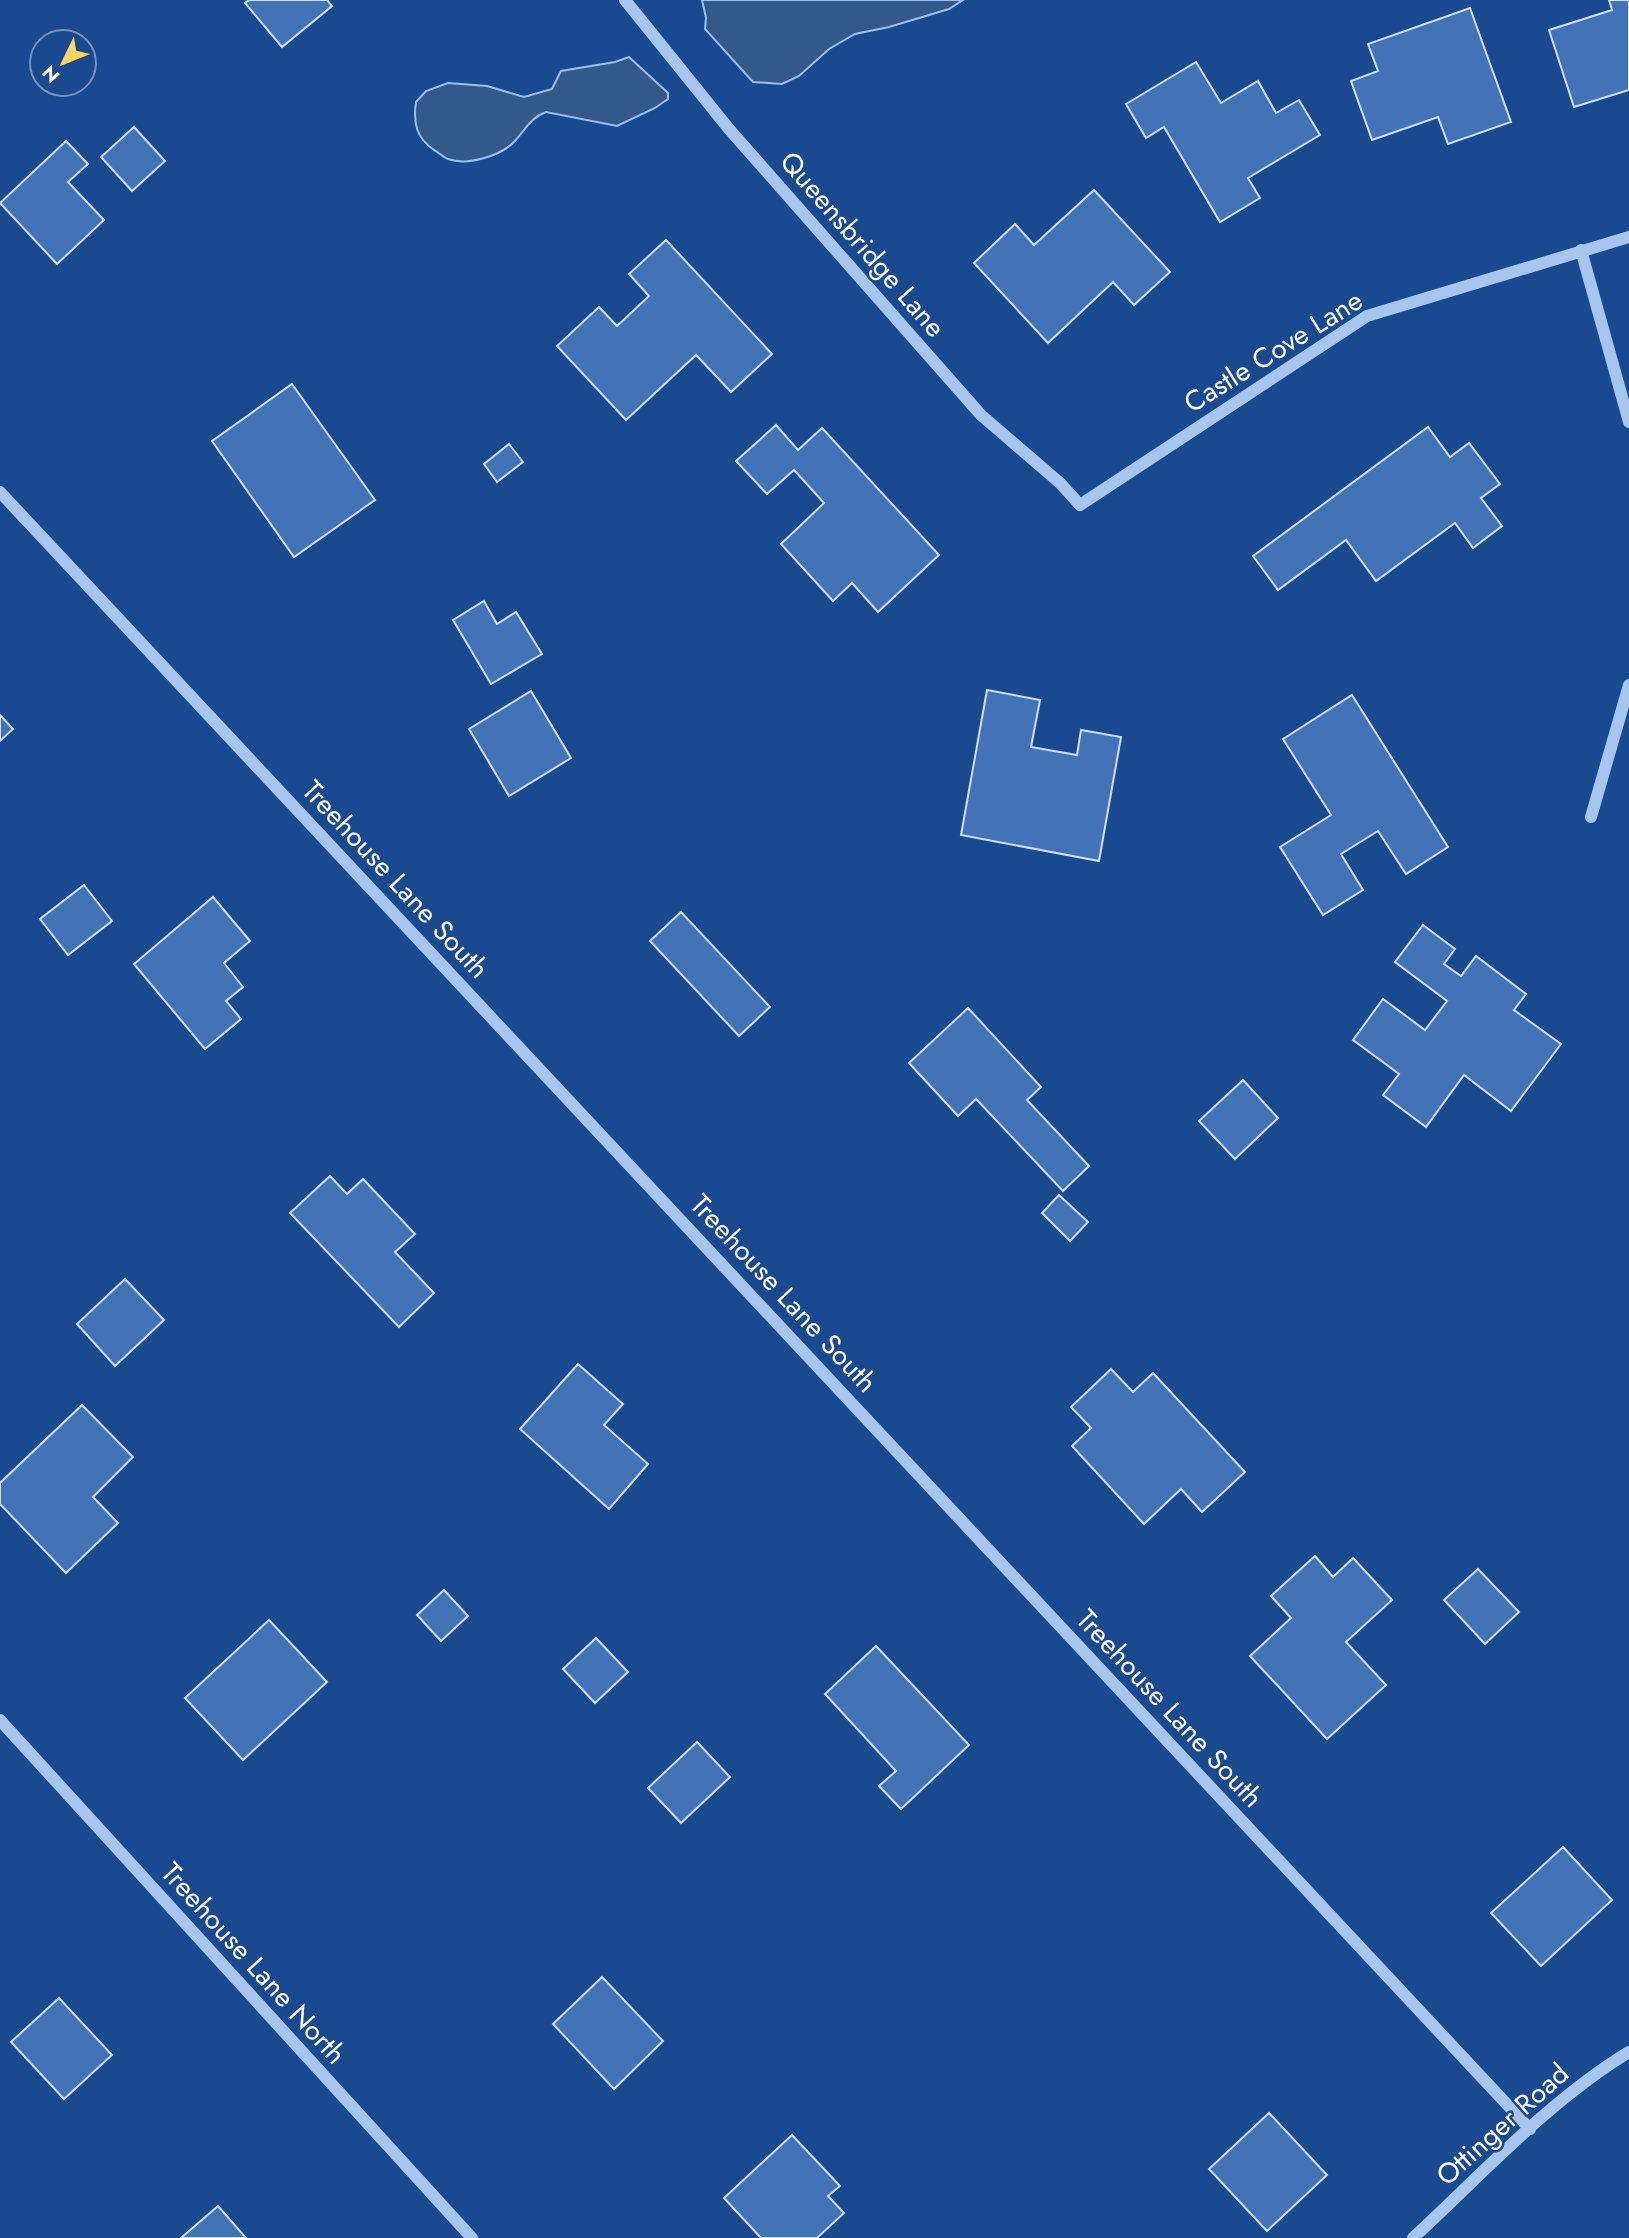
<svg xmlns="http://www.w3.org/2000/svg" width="1629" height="2238" viewBox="0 0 1629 2238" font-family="Jost,sans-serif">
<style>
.water{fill:#34588a;stroke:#99c0f1;stroke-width:2}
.building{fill:#4273b7;stroke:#cce0fa;stroke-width:2}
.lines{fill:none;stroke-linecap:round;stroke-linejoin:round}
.minor{stroke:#a6c5ef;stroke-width:12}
.labels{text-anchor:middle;stroke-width:5;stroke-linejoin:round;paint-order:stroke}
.street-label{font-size:28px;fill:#fff;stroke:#194a8f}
</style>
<rect width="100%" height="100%" fill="#194a8f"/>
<g class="water">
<polygon points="702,0 963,0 949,9 889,27 855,34 829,49 799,76 782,84 753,82 705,29 706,18"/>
<path d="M 629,57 L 668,93 L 668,99 L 655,108 L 617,126 L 546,112 C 530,118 526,129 515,141 C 501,156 467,166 448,159 C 443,157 438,152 434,150 C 416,138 413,122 416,102 L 426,91 L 448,83 L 487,86 L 524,97 L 552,89 L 561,71 L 615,62 Z"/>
</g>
<g class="building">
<polygon points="249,0 327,0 332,6 282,47 245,3"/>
<polygon points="1609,0 1629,0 1629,90 1574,107 1549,30 1612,10"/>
<polygon points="1470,8 1511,122 1448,144 1438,117 1372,140 1351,81 1378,71 1368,44"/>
<polygon points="1196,62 1221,103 1258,81 1276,113 1299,100 1320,135 1248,178 1260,198 1220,222 1164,127 1146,138 1126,104"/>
<polygon points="134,127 165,161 132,191 101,157"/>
<polygon points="66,141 88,164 68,182 104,220 57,264 0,203"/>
<polygon points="1094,190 1170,272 1134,305 1113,282 1048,343 974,263 1015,224 1034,245"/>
<polygon points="666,240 772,354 731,392 696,355 626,420 557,346 599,307 617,326 649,296 629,274"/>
<polygon points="292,384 375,500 294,557 212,441"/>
<polygon points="776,425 798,450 822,428 939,555 878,612 852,583 833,601 781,544 824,503 794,470 767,494 736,461"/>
<polygon points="1428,427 1450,457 1469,443 1500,484 1481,498 1502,526 1473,548 1455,523 1376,581 1346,540 1278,590 1253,556"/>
<polygon points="509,444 523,462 497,482 484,464"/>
<polygon points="484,601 497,624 516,612 542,654 491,684 453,620"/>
<polygon points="987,690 1040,700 1031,747 1077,755 1081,730 1121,737 1099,861 961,835"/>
<polygon points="531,691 571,758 509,796 469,729"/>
<polygon points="1352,695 1448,847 1406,874 1378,831 1341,854 1363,890 1323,915 1280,847 1331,815 1283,739"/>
<polygon points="0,715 13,729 0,741"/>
<polygon points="84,885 112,921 68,955 40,919"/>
<polygon points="213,897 250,941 224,963 243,987 226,1001 241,1019 205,1049 134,964"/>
<polygon points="681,912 770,1007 739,1036 650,941"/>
<polygon points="1423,925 1455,949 1444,964 1461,976 1476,956 1526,994 1514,1010 1561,1044 1511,1111 1464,1075 1426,1127 1383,1095 1399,1074 1353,1040 1383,999 1425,1030 1447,1001 1395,962"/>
<polygon points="968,1008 1041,1087 1027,1100 1089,1166 1063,1191 976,1099 958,1116 909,1063"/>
<polygon points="1243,1080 1278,1118 1235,1159 1199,1121"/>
<polygon points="330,1176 347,1194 363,1179 415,1234 395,1252 434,1293 399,1327 290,1213"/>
<polygon points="1059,1195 1088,1222 1070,1241 1042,1213"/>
<polygon points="125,1279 164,1320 115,1366 77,1324"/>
<polygon points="578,1364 623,1404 604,1425 648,1464 609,1509 520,1429"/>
<polygon points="1111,1369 1133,1392 1153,1373 1245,1472 1202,1512 1181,1489 1144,1524 1072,1446 1091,1428 1071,1407"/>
<polygon points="82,1405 133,1457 93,1497 118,1523 66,1573 0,1504 0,1483"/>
<polygon points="1315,1556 1333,1577 1353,1558 1392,1600 1346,1642 1386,1685 1327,1739 1250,1656 1291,1618 1271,1596"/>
<polygon points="1478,1569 1519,1612 1485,1644 1444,1600"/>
<polygon points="444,1590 468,1616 441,1641 417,1615"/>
<polygon points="269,1620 327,1682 243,1760 185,1698"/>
<polygon points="596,1638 628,1672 595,1703 563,1669"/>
<polygon points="876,1646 969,1745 901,1809 879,1786 896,1771 825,1694"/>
<polygon points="697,1742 730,1777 681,1823 648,1788"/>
<polygon points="1563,1847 1612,1900 1541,1966 1491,1913"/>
<polygon points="602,1977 663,2041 614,2089 553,2024"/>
<polygon points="59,1998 112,2055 64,2099 11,2042"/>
<polygon points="1269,2113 1327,2175 1267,2231 1209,2169"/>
<polygon points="792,2135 840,2186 828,2196 844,2213 817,2238 761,2238 724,2198"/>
<polygon points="218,2206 246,2238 181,2238"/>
</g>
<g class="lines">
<g class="minor">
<polyline points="625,0 729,129 981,415 1060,483 1080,505 1367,316 1629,237"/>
<polyline points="1581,250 1629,422"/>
<polyline points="0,492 1530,2129"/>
<polyline points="1591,817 1629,685"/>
<polyline points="0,1720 472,2238"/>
<path d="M 1413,2238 C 1481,2175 1550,2100 1629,2052"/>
</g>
</g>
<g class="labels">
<g class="street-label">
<text transform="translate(863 244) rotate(49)" y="10">Queensbridge Lane</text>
<text transform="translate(1273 351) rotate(-32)" y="10">Castle Cove Lane</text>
<text transform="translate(396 879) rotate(47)" y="10">Treehouse Lane South</text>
<text transform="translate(784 1293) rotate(47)" y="10">Treehouse Lane South</text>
<text transform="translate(1170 1708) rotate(47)" y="10">Treehouse Lane South</text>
<text transform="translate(254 1963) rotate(48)" y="10">Treehouse Lane North</text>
<text transform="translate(1502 2124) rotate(-42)" y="10">Ottinger Road</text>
</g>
</g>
<g transform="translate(63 63) rotate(227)"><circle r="33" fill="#194a8f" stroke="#7592bc" stroke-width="2"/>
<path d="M0-5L12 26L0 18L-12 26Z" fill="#ffd664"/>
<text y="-10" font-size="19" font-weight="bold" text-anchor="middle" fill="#ffffff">N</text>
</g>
</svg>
